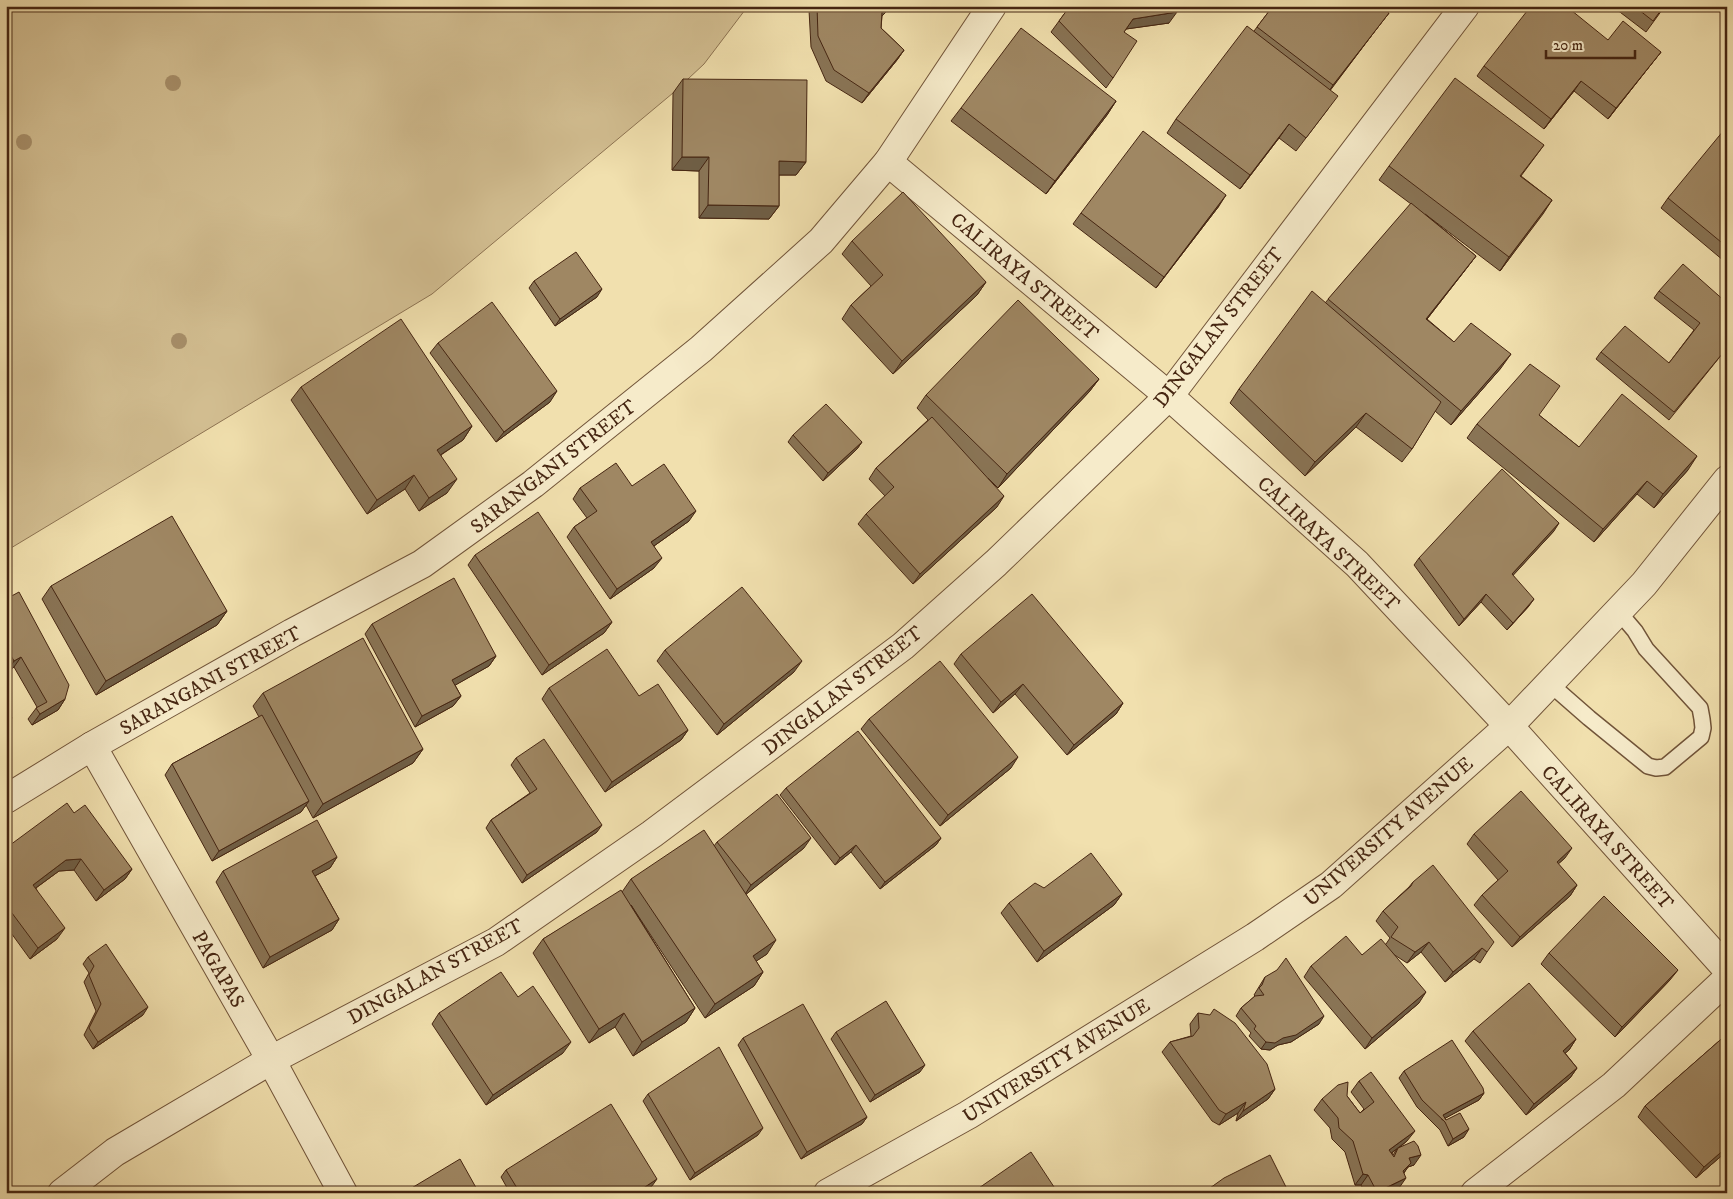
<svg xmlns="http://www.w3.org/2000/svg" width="1733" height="1199" viewBox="0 0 1733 1199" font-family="'IM FELL DW Pica',serif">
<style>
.green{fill:#d4c093;stroke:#8d7352}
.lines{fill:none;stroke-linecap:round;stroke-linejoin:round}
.service-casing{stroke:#715439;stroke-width:18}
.minor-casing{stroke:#715439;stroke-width:30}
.tertiary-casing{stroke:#715439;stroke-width:30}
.service{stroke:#f6ebca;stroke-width:15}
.minor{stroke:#f6ebca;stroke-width:28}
.tertiary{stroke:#f6ebca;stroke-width:28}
.tree{fill:#a78f6a}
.wall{fill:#897455;stroke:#462612;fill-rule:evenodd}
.shaded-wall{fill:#6f5e45;stroke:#462612}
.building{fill:#9f8763;stroke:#462612}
.labels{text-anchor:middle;stroke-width:4;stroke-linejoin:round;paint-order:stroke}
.street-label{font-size:20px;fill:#462612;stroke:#f6ebca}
</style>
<rect width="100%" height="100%" fill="#f1e0ae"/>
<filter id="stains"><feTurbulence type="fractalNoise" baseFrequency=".004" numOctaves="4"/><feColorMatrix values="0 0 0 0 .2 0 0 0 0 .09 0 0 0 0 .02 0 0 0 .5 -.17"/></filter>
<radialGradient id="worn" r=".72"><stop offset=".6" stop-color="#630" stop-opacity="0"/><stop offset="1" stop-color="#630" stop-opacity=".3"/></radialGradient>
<polygon class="green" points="6,6 748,6 704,64 673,93 432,294 6,551"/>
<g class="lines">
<defs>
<polyline id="service" points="1549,683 1589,718 1648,766 1656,768 1665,767 1701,737 1703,728 1702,719 1700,708 1646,649 1635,631 1618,611"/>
<g id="minor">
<polyline points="888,162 1169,396 1357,564 1509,726 1727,969"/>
<polyline points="92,746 271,1060 343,1193"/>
<polyline points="6,799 92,746 292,633 422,564 533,484 701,349 821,241 888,162 992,6"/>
<polyline points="62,1193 115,1152 271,1060 496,942 652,834 903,646 996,563 1169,396 1465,6"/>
<polyline points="1475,1193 1614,1085 1727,979"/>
</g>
<polyline id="tertiary" points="828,1193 968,1115 1255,937 1331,885 1509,726 1644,584 1727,480"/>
</defs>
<use href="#service" class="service-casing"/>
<use href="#minor" class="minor-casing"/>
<use href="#tertiary" class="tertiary-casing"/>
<use href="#service" class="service"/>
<use href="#minor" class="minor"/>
<use href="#tertiary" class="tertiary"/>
</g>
<g class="tree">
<circle cx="173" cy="83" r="8"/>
<circle cx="24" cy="142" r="8"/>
<circle cx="179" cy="341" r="8"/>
</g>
<g class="wall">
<polygon points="811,6 892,6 882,16 881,28 904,50 897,60 862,103 826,81 811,47 809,10"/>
<polygon points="938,6 946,6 943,10"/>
<polygon points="1070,6 1169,23 1126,29 1124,32 1113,78 1106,88 1051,32"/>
<polygon points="1273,6 1381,23 1330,90 1328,109 1296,151 1279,138 1240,189 1167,133 1176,119 1254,31"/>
<polygon points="1612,6 1665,6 1646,32"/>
<polygon points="1608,40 1661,52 1653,62 1608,119 1574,91 1544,129 1477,76 1484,66"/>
<polygon points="683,79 806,162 796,175 779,175 779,206 769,219 699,218 699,171 672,170 673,93"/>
<polygon points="1116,101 1107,115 1046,194 951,121 961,108"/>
<polygon points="1727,132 1727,257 1724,261 1661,208 1668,198"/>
<polygon points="1544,145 1521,176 1552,200 1500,271 1425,214 1476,256 1466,269 1427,319 1454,342 1501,368 1451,425 1435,411 1412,449 1402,462 1356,427 1305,476 1230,403 1239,389 1325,303 1411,204 1379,180 1389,166"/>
<polygon points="1219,206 1156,288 1073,224 1081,213"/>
<polygon points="852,241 986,282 977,295 893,374 842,319 851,305 871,286 842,254"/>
<polygon points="534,281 597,297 555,326 529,288"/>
<polygon points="1659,291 1727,303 1727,348 1669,420 1596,359 1601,352 1669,363 1694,330 1654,298"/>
<polygon points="438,343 550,402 496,442 430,353"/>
<polygon points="1099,379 1089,392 998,488 988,478 997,507 913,584 858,524 866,514 885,496 869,479 876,468 928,420 917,408 926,395"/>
<polygon points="301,387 472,426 463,440 441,455 447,493 419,511 405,489 367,514 291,400"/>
<polygon points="1539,415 1579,447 1688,470 1654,508 1637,494 1594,542 1467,438 1477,424"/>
<polygon points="793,435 862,442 857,449 823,481 788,442"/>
<polygon points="632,486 689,521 654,546 654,568 610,599 567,537 574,527 587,518 573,499 580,488"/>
<polygon points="1554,531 1513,575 1529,606 1507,630 1481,602 1459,626 1414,565 1419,558"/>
<polygon points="475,555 612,622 604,633 542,675 468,565"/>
<polygon points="51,586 227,611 217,625 96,695 42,599"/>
<polygon points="6,599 65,699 58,710 32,725 28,719 37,707 14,667 7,672 6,671"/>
<polygon points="372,624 496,656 489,666 455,685 461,696 453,706 415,727 365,634"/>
<polygon points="665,650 794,672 717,735 657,661"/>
<polygon points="961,654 1123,703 1116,714 1067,755 1015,694 993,713 954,664"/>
<polygon points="549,688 639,696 688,730 681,740 605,792 542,699"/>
<polygon points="263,693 423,749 413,763 313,818 306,805 301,812 212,861 165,775 172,764 259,717 253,706"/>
<polygon points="869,719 1011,768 940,826 861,729"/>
<polygon points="516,758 597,832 522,883 486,828 491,820 530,793 511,765"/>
<polygon points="1727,787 1727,804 1721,796"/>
<polygon points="786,788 941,838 936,845 880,889 851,852 835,865 780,795"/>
<polygon points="74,813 132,869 125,879 96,901 74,870 59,871 36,888 57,939 30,959 6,926 6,848"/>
<polygon points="1474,834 1565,858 1558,864 1577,885 1570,896 1512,947 1474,905 1482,895 1498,880 1467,844"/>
<polygon points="717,842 804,848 746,894 767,954 756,961 763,972 754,986 705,1018 631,905 695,1008 686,1022 633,1056 615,1027 589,1043 533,953 543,939 622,892 631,879 714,846"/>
<polygon points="337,857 330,868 315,876 339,919 332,930 263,968 216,882 223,871"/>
<polygon points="1413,882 1487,952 1480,963 1474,959 1445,982 1421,952 1407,963 1393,954 1419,1003 1365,1049 1304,977 1311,966 1362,955 1386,944 1390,938 1376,921 1383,911 1409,887"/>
<polygon points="1044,888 1122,894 1114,905 1037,962 1001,913 1009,903"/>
<polygon points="1549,953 1670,980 1615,1037 1541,964"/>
<polygon points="88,957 143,1015 93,1049 84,1035 96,1011 84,982 89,973 83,964"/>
<polygon points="1265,977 1319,1024 1291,1042 1278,1045 1270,1050 1261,1049 1249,1036 1251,1033 1236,1016 1241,1008 1255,996 1254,995"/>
<polygon points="518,997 563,1053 486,1105 432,1024 439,1013"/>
<polygon points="1198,1013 1275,1089 1268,1099 1236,1121 1238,1113 1219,1125 1212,1121 1162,1052 1170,1042 1191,1036 1190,1024"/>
<polygon points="1473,1031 1576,1039 1569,1050 1565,1053 1577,1068 1570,1078 1526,1115 1465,1041"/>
<polygon points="836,1032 920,1072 870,1102 831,1039"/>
<polygon points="1727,1034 1727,1151 1696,1178 1638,1117 1645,1106"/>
<polygon points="743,1038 867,1117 862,1124 801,1159 738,1045"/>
<polygon points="1404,1071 1484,1093 1479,1100 1445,1118 1446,1120 1464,1137 1448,1146 1440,1130 1417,1107 1399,1078"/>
<path d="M 1359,1081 L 1407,1141 L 1400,1147 L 1414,1165 L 1408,1167 L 1404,1173 L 1399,1188 L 1390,1193 L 1365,1193 L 1361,1185 L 1355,1185 L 1345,1152 L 1332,1139 L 1330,1128 L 1314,1110 L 1322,1099 L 1347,1096 L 1360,1113 L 1364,1109 L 1351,1092 ZM 1397,1149 L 1393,1155 L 1392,1153 Z"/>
<polygon points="648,1094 758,1135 690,1180 643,1101"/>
<polygon points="506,1170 652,1186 642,1193 510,1193 501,1177"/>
</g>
<g class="shaded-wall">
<polygon points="889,6 892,6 875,23 882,12"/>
<polygon points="1177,12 1169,23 1126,29 1133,19"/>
<polygon points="1389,13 1381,23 1326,96 1333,85"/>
<polygon points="904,50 897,60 862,103 869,93"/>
<polygon points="1661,52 1653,62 1608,119 1616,108"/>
<polygon points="1581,81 1574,91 1544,129 1551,119"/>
<polygon points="1116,101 1107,115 1046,194 1055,181"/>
<polygon points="1289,124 1279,138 1240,189 1250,175"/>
<polygon points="682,157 709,157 699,171 672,170"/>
<polygon points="779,161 806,162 796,175 769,175"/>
<polygon points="1226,195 1219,206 1156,288 1164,277"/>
<polygon points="1552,200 1543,214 1500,271 1509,257"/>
<polygon points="708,205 779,206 769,219 699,218"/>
<polygon points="1476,256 1466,269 1417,332 1426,319"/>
<polygon points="986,282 977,295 893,374 902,361"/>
<polygon points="602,289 597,297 555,326 560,319"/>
<polygon points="1511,354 1501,368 1451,425 1461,411"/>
<polygon points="1099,379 1089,392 998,488 1007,474"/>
<polygon points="557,391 550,402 496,442 504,432"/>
<polygon points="1366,413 1356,427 1305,476 1315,462"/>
<polygon points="472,426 463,440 428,463 437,450"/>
<polygon points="862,442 857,449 823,481 828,473"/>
<polygon points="1697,456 1688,470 1654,508 1663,494"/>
<polygon points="414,475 405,489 367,514 377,500"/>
<polygon points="457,479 447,493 419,511 429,498"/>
<polygon points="1647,481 1637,494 1594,542 1603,529"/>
<polygon points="1004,496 997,507 913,584 920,574"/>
<polygon points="696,511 689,521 644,553 651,542"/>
<polygon points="1559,523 1554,531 1507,582 1512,574"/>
<polygon points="662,558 654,568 610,599 617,589"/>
<polygon points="1486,594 1481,602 1459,626 1464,619"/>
<polygon points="1534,599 1529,606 1507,630 1513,623"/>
<polygon points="227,611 217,625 96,695 106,681"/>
<polygon points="612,622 604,633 542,675 549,665"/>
<polygon points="496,656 489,666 445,691 452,680"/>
<polygon points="21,657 14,667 7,672 14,661"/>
<polygon points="802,661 794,672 717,735 724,724"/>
<polygon points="1023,684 1015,694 993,713 1001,702"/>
<polygon points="461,696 453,706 415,727 422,716"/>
<polygon points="65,699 58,710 32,725 40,714"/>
<polygon points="1123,703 1116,714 1067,755 1074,745"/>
<polygon points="12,718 6,726 6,721"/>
<polygon points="688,730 681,740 605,792 612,782"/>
<polygon points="423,749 413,763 313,818 323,804"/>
<polygon points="1018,757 1011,768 940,826 948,815"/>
<polygon points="309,801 301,812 212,861 219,851"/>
<polygon points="602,825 597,832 522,883 527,875"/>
<polygon points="811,838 804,848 744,896 751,885"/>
<polygon points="941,838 936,845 880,889 885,882"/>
<polygon points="856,845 851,852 835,865 840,858"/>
<polygon points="1572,848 1565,858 1549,872 1557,862"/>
<polygon points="337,857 330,868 305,881 312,871"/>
<polygon points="81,859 74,870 59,871 26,895 33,885 66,860"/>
<polygon points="132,869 125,879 96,901 104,890"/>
<polygon points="1577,885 1570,896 1512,947 1520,937"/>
<polygon points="1122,894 1114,905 1037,962 1044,951"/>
<polygon points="339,919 332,930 263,968 270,957"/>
<polygon points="65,928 57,939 30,959 38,948"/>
<polygon points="776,940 767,954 743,970 753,956"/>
<polygon points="1429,942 1421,952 1407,963 1415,952"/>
<polygon points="1482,948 1474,959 1445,982 1453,972"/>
<polygon points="1678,970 1670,980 1615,1037 1622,1027"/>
<polygon points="763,972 754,986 705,1018 715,1004"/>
<polygon points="1426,992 1419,1003 1365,1049 1372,1038"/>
<polygon points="148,1007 143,1015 93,1049 98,1042"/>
<polygon points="695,1008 686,1022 633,1056 642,1042"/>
<polygon points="624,1013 615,1027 589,1043 599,1029"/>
<polygon points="1324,1016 1319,1024 1291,1042 1278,1045 1270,1050 1261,1049 1266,1042"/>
<polygon points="1576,1039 1569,1050 1556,1061 1563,1051"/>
<polygon points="571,1042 563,1053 486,1105 493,1095"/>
<polygon points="925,1065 920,1072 870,1102 875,1095"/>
<polygon points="1577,1068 1570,1078 1526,1115 1534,1104"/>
<polygon points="1275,1089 1268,1099 1236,1121 1243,1111"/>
<polygon points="1484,1093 1479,1100 1442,1120 1443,1115"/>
<polygon points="1246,1102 1238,1113 1219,1125 1226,1114"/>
<polygon points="867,1117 862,1124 801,1159 807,1152"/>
<polygon points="763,1128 758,1135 690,1180 695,1173"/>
<polygon points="1469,1129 1464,1137 1448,1146 1453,1139"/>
<polygon points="1415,1131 1407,1141 1382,1160 1389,1150"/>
<polygon points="1727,1147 1727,1151 1696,1178 1704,1167"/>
<polygon points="1421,1155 1414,1165 1408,1167 1403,1174 1395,1182 1409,1158"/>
<polygon points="1363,1174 1368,1175 1361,1185 1355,1185"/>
<polygon points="1406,1178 1399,1188 1390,1193 1376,1193"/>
<polygon points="657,1179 652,1186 642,1193 636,1193"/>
</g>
<g class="building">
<polygon points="817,6 889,6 882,12 881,28 904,50 869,93 834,70 818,36"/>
<polygon points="1070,6 1175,6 1177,12 1133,19 1124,32 1137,41 1113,78 1059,21"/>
<polygon points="1273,6 1380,6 1389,13 1333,85 1257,27"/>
<polygon points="1531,6 1566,6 1608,40 1623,21 1661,52 1616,108 1581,81 1551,119 1484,66"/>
<polygon points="1634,6 1664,6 1653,21"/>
<polygon points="1247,26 1338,96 1306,138 1289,124 1250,175 1176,119"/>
<polygon points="1021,28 1116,101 1055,181 961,108"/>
<polygon points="1455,78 1544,145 1520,176 1552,200 1509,257 1389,166"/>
<polygon points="683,79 807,80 806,162 779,161 779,206 708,205 709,157 682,157"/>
<polygon points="1724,130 1727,132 1727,247 1668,198"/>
<polygon points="1143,131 1226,195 1164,277 1081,213"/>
<polygon points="903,192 986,282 902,361 851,305 883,275 852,241"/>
<polygon points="1411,203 1476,256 1426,319 1454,342 1471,323 1511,354 1461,411 1328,299"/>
<polygon points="576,252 602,289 560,319 534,281"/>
<polygon points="1683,264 1727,303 1727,348 1674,412 1601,352 1625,326 1669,363 1700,323 1659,291"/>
<polygon points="1312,291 1441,402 1412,449 1366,413 1315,462 1239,389"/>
<polygon points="1018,300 1099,379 1007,474 926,395"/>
<polygon points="492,302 557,391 504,432 438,343"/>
<polygon points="401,319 472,426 437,450 457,479 429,498 414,475 377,500 301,387"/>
<polygon points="1530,364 1560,386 1539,415 1579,447 1622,394 1697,456 1663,494 1647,481 1603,529 1477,424"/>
<polygon points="826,404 862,442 828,473 793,435"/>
<polygon points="932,417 1004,496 920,574 866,514 894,487 876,468"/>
<polygon points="616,463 632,486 664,464 696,511 651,542 662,558 617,589 574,527 597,511 580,488"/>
<polygon points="1502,469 1559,523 1512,574 1534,599 1513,623 1486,594 1464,619 1419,558"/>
<polygon points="538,512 612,622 549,665 475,555"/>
<polygon points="172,516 227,611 106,681 51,586"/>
<polygon points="454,578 496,656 452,680 461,696 422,716 372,624"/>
<polygon points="742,587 802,661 724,724 665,650"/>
<polygon points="19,592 69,685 65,699 40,714 36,708 47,702 21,657 14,661 8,650 6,651 6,599"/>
<polygon points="1032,594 1123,703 1074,745 1023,684 1001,702 961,654"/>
<polygon points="363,638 423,749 323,804 263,693"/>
<polygon points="607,649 639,696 658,684 688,730 612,782 549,688"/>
<polygon points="940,661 1018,757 948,815 869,719"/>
<polygon points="6,708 12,718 6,721"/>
<polygon points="262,715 309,801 219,851 172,764"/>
<polygon points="858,731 941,838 885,882 856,845 840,858 786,788"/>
<polygon points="544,739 602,825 527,875 491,820 537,789 516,758"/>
<polygon points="1521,791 1572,848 1557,862 1577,885 1520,937 1482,895 1508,871 1474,834"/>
<polygon points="777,794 811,838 751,885 717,842"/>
<polygon points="67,803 74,813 85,805 132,869 104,890 81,859 66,860 33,885 65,928 38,948 6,905 6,848"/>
<polygon points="317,820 337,857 312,871 339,919 270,957 223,871"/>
<polygon points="704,830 776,940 753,956 763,972 715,1004 631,879"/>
<polygon points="1091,853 1122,894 1044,951 1009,903 1035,883 1044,888"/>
<polygon points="1433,865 1494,942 1487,952 1482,948 1453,972 1429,942 1415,952 1391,937 1398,927 1383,911 1411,886 1413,882"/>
<polygon points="621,890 695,1008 642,1042 624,1013 599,1029 543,939"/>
<polygon points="1604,896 1678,970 1622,1027 1549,953"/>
<polygon points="1346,936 1362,955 1381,939 1426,992 1372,1038 1311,966"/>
<polygon points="106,944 148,1007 98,1042 89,1028 101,1004 89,975 94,966 88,957"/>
<polygon points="1286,958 1324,1016 1296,1035 1283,1038 1275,1043 1266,1042 1254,1029 1256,1026 1241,1008 1255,996 1264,995 1259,988 1262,985 1265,977 1277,970"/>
<polygon points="501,972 518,997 533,986 571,1042 493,1095 439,1013"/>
<polygon points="1529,983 1576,1039 1563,1051 1577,1068 1534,1104 1473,1031"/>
<polygon points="886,1001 925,1065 875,1095 836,1032"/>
<polygon points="803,1004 867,1117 807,1152 743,1038"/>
<polygon points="1214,1009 1235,1023 1267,1064 1275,1089 1243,1111 1246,1102 1226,1114 1219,1110 1170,1042 1193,1036 1199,1028 1198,1013 1210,1015"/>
<polygon points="1727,1034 1727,1147 1704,1167 1645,1106"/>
<polygon points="1452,1040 1483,1088 1484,1093 1443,1115 1446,1120 1460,1113 1469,1129 1453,1139 1445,1122 1422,1100 1404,1071"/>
<polygon points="719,1047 763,1128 695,1173 648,1094"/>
<polygon points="1371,1072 1415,1131 1389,1150 1394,1157 1398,1148 1414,1141 1418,1146 1421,1155 1409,1158 1411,1163 1403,1171 1406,1178 1377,1192 1368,1175 1363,1174 1353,1141 1339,1128 1338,1118 1322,1099 1338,1085 1348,1082 1347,1096 1360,1113 1374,1102 1359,1081"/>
<polygon points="611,1104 657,1179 636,1193 520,1193 506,1170"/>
<polygon points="1031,1152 1058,1193 977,1193 976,1190"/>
<polygon points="1270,1155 1289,1193 1203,1193 1224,1178"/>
<polygon points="460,1159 479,1193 405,1192"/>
<polygon points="121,1189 124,1193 116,1193"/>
</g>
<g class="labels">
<g class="street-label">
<text transform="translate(1025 276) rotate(40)" y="7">CALIRAYA STREET</text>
<text transform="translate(1218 327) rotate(-52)" y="7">DINGALAN STREET</text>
<text transform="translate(553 466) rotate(-38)" y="7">SARANGANI STREET</text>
<text transform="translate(1329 543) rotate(43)" y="7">CALIRAYA STREET</text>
<text transform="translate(210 680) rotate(-29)" y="7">SARANGANI STREET</text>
<text transform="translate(842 690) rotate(-38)" y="7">DINGALAN STREET</text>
<text transform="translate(1388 831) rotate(-41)" y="7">UNIVERSITY AVENUE</text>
<text transform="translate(1608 837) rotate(48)" y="7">CALIRAYA STREET</text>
<text transform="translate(219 969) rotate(60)" y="7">PAGAPAS</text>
<text transform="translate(435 971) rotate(-29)" y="7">DINGALAN STREET</text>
<text transform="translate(1056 1060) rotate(-32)" y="7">UNIVERSITY AVENUE</text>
</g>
</g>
<rect width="1733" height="1199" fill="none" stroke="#f1e0ae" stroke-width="25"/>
<rect x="8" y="8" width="1718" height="1184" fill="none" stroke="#462612" stroke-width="2.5"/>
<rect x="12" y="12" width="1708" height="1174" fill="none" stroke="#462612"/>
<path d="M1546 50v8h89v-8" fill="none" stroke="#462612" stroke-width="2.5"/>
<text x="1553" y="50" font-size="15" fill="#462612" stroke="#f6ebca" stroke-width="4" paint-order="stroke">20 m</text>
<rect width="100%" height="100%" filter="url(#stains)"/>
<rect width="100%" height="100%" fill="url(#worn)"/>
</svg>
